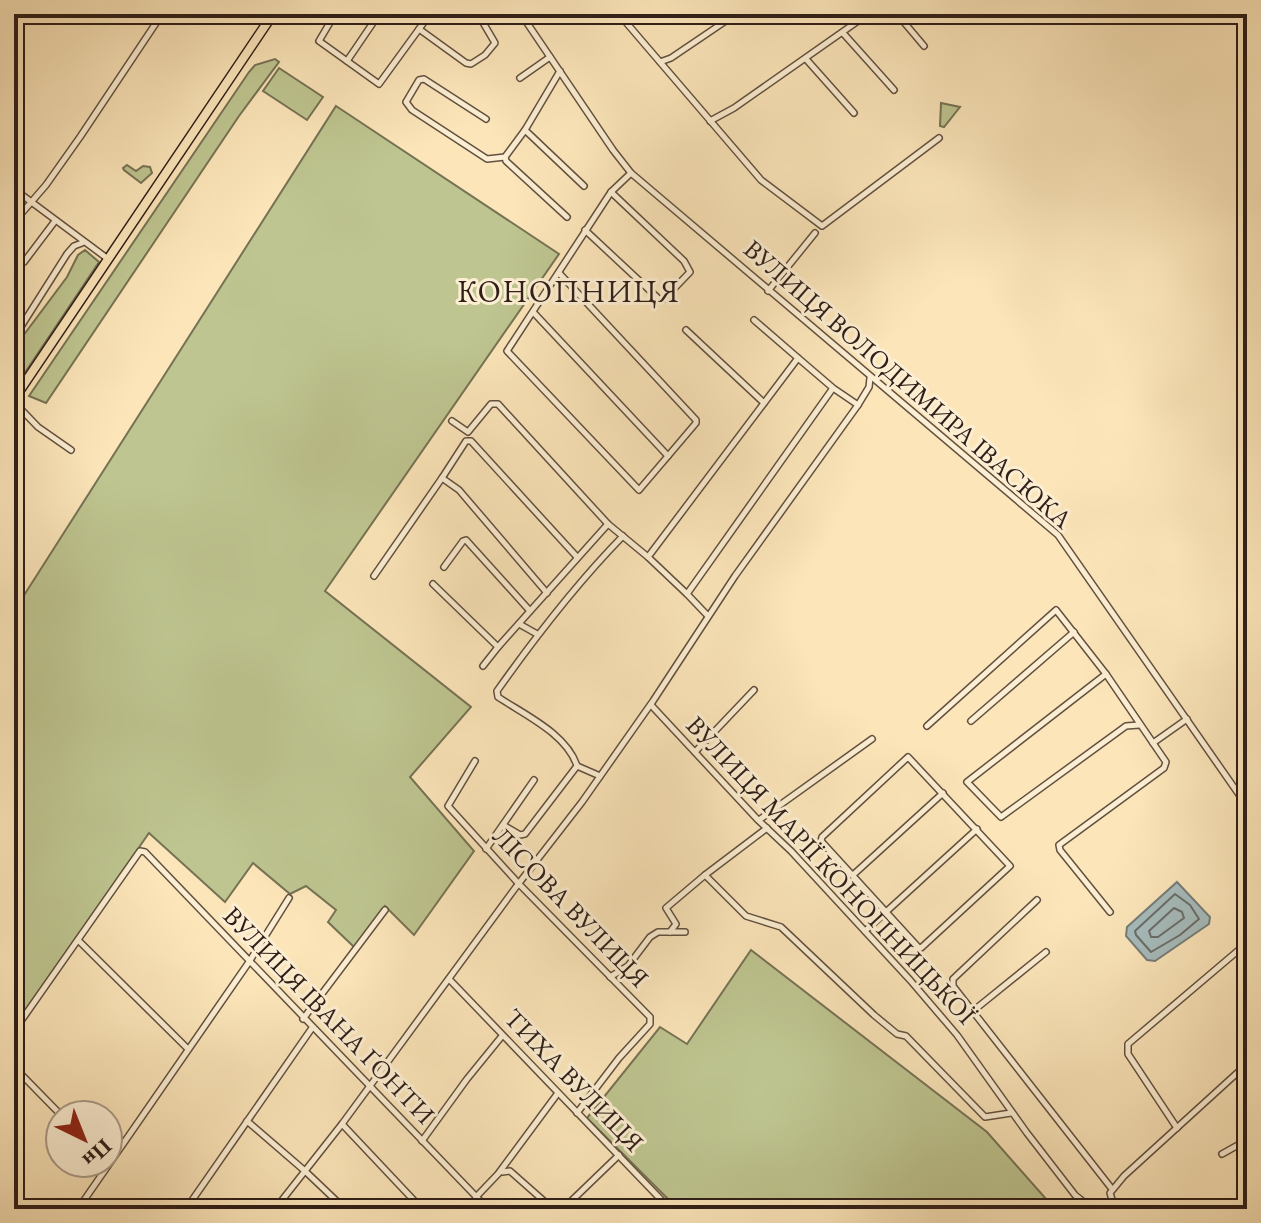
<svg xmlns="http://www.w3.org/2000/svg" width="1261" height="1223" viewBox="0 0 1261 1223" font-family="'EB Garamond',serif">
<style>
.green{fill:#bec590;stroke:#767254;stroke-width:2}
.water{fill:#a6bcbc;stroke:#767d7a;stroke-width:2}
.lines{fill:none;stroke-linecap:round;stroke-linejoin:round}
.shore{stroke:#6a6d6a;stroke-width:2}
.minor-casing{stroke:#625040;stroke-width:8}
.highway-casing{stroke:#2f1e18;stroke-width:11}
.minor{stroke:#fceed2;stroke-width:5}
.highway{stroke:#fbe5b9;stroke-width:8}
.labels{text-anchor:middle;stroke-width:6;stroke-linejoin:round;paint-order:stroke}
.street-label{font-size:26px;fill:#2f1e18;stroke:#fceed2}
.quarter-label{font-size:30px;letter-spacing:2px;fill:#2f1e18;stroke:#fceed2}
</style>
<rect width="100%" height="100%" fill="#fbe5b9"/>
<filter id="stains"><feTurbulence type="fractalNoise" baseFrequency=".0025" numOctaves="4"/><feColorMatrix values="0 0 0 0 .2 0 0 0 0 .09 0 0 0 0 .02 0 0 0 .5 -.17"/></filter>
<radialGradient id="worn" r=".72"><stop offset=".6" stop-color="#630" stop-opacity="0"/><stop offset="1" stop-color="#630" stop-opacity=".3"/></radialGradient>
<g class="green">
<polygon points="275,59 279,62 239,116 46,403 29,396 249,72 255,65"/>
<polygon points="279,68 323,97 307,120 263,91"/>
<polygon points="941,103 960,107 944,127 940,126"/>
<polygon points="336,106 559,254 325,591 471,707 410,777 474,851 414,935 385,906 355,948 328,922 336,910 306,886 290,894 253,863 225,902 149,833 14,1027 14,611"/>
<polygon points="127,165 136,171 143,166 150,167 152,173 141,183 124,170 123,168"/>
<polygon points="85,250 99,262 14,389 14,348 67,277 78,255"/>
<polygon points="751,950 987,1132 1046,1199 1059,1209 678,1209 587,1118 660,1027 687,1044"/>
</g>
<polygon class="water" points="1177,882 1210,917 1209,924 1155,961 1147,960 1126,936 1127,927"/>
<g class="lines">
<g class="shore">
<polygon points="1175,894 1190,905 1199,919 1180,935 1151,952 1136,935 1135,931"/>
<polygon points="1174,908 1182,912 1184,918 1158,937 1151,937 1149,931"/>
</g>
<defs>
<g id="minor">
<polyline points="335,14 319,41 379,84 430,14"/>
<polyline points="521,14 613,150 631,173 1058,535 1247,806"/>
<polyline points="614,14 624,20 761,180 822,226 939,138"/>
<polyline points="897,14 924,46"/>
<polyline points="419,29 466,63 471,64 485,55 495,43 478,14"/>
<polyline points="843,33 894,90"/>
<polyline points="806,59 854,113"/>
<polyline points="347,61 379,14"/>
<polyline points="660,62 671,58 736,14"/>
<polyline points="520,78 550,57"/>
<polyline points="486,119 424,79 419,80 406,102 412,110 487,159 505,157 525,130 560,71"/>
<polyline points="710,121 734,108 868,14"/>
<polyline points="525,130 584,186"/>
<polyline points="505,157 506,161 567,217"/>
<polyline points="631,173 611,192 507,351 639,490 668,456"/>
<polyline points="14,189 108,259"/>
<polyline points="14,222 46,185 80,137 162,14"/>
<polyline points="585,230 660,300 664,299 690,272 684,261 611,192"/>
<polyline points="14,267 24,262 55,221"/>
<polyline points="768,291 815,233"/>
<polyline points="534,313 668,456 696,423 696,420 559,273"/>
<polyline points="754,320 798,358"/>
<polyline points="686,330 764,403"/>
<polyline points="14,332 22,325 67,254 74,246 82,243"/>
<polyline points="833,388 687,594 648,557 798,358 833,388 858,405"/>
<polyline points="14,402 38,427 71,450"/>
<polyline points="452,421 468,432 491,404 498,404 608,524 648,557"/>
<polyline points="444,567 463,541 466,540 530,611"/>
<polyline points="374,576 442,478"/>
<polyline points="433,584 498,647 608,524"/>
<polyline points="547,593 459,490 442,478 466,441 471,441 577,557"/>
<polyline points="687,594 708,616"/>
<polyline points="521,625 537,634"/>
<polyline points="483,666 498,647"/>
<polyline points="651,705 758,820 791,851 910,980 957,1035 1027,1133 1075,1195 1085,1203 1101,1209"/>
<polyline points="971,721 1074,632"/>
<polyline points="927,726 1056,610 1106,674"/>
<polyline points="1153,743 1187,719"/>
<polyline points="695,752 754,690"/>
<polygon points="908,757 1010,866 921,948 918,947 821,841 822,837"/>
<polyline points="475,761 448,806 519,884 650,1017 650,1024 619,1058 577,1113"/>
<polyline points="577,766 600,776"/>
<polyline points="759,820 872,739"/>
<path d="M 503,825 L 520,835 L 525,834 L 577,766 C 567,734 525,715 498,697 L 497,691 C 536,636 576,584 623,536"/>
<polyline points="486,849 534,780"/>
<polyline points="705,875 767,828"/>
<polyline points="853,875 943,793"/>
<polyline points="1037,900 953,979 953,986 1112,1189"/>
<polyline points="1110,912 1060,850 1059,845 1164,768 1166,762 1106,674 967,782 1001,817 1126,726 1139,725"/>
<polyline points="865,931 977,829"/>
<polyline points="670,932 676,924 666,908 705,875 746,916 781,927 874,1015 897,1034 906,1036 985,1117 1011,1113"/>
<polyline points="78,940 188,1049"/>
<polyline points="610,977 628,966 650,937 658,932 685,932"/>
<polyline points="449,979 670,1209"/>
<polyline points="973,1011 1046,952"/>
<polyline points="303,1019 385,910"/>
<polyline points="14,1031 140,851 145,852 488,1209"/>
<polyline points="14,1067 61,1115"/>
<polyline points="247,1121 305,1171 345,1209"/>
<polyline points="342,1124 422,1209"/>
<polyline points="1177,1128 1128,1054 1128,1044 1247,943"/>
<polyline points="422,1141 467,1079 502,1036"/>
<polyline points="1222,1154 1247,1140"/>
<polyline points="502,1172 510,1171 553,1209"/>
<polyline points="476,1197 498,1174 558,1093"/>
<polyline points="14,1202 21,1209"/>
<polyline points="78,1209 249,962 289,898"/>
<polyline points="186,1209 312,1028"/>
<polyline points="275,1209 342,1124 516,887 582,802 653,701 735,576 858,405 869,387 870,378"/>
<polyline points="563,1209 619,1155"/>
<polyline points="1115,1209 1110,1193 1124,1176 1247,1064"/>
</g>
<polyline id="highway" points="14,399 273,14"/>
</defs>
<use href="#minor" class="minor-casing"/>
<use href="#highway" class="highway-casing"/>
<use href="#minor" class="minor"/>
<use href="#highway" class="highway"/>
</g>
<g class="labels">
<g class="street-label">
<text transform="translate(908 384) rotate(41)" y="9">ВУЛИЦЯ ВОЛОДИМИРА ІВАСЮКА</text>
<text transform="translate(831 870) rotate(47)" y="9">ВУЛИЦЯ МАРІЇ КОНОПНИЦЬКОЇ</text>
<text transform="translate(571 907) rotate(46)" y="9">ЛІСОВА ВУЛИЦЯ</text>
<text transform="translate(329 1015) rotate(46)" y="9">ВУЛИЦЯ ІВАНА ҐОНТИ</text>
<text transform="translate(574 1080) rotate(46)" y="9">ТИХА ВУЛИЦЯ</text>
</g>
<g class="quarter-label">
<text x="569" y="302">КОНОПНИЦЯ</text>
</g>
</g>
<rect width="1261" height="1223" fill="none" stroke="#fbe5b9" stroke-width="48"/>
<rect x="16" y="16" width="1229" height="1191" fill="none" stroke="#2f1e18" stroke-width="4"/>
<rect x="24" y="24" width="1213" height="1175" fill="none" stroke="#2f1e18" stroke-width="2"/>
<g transform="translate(84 1139) rotate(137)"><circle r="38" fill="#fceed2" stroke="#aa9b88" stroke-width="2"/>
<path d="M0-6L14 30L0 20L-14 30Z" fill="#8f2418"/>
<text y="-12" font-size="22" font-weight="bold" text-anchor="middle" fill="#2f1e18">Пн</text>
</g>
<rect width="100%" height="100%" filter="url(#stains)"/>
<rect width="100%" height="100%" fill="url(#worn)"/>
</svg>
